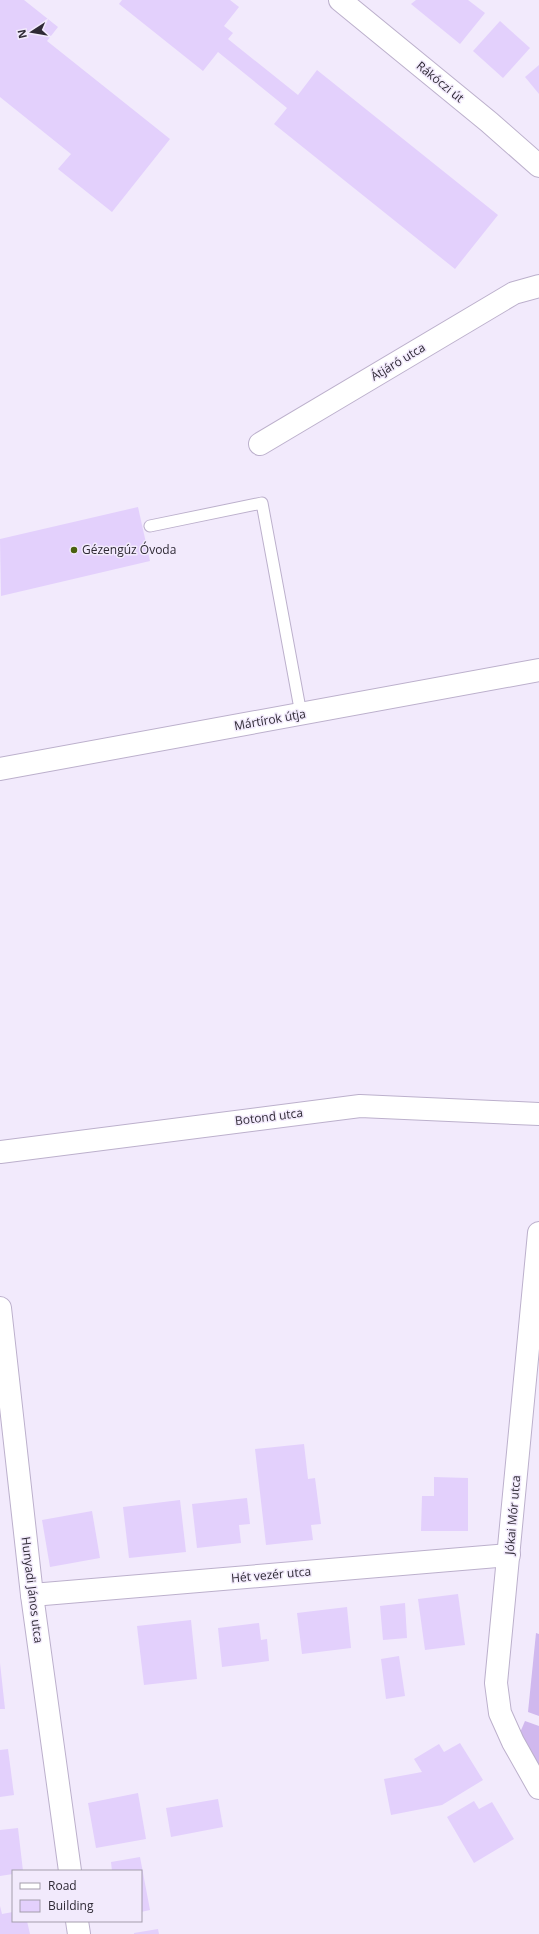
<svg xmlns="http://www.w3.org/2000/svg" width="539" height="1934" viewBox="0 0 539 1934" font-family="'Open Sans',sans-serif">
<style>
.green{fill:#d0b8ee}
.building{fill:#e3d0fc}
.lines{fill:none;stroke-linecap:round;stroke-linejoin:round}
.lane-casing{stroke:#bcb0cc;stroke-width:13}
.street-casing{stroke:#bcb0cc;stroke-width:24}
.secondary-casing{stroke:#bcb0cc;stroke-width:24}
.lane{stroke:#fff;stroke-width:11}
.street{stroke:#fff;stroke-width:22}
.secondary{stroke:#fff;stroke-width:22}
.poi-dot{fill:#4a610e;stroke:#f2eafc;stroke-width:1.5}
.labels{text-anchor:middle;stroke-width:3;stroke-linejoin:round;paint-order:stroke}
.street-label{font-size:12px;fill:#2f2a35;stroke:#f2eafc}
.poi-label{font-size:12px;fill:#2f2a35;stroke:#f2eafc;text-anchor:start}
</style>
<rect width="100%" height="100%" fill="#f2eafc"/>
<g class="green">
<polygon points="536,1633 539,1634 539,1716 528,1712"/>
<polygon points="525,1721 539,1726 539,1770 519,1735"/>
</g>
<g class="building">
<polygon points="0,0 24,0 58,27 47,41 170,139 112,212 58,169 71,154 0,97"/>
<polygon points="122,0 230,0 239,7 224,26 233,33 228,39 298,95 317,70 498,215 455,269 274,124 287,108 218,52 203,71 119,4"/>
<polygon points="416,0 468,0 485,13 460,44 411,4"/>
<polygon points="500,21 530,48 503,78 473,51"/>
<polygon points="539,65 539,94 525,77"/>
<polygon points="138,507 150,561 1,596 0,539"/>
<polygon points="304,1444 308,1479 315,1478 321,1524 311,1525 313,1540 266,1545 255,1449"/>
<polygon points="434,1477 468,1478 468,1531 421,1531 422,1496 434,1496"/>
<polygon points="247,1498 250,1524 239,1525 241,1543 197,1548 192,1504"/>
<polygon points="180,1500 186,1552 129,1558 123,1507"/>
<polygon points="92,1511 100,1558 50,1567 42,1520"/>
<polygon points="458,1594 465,1645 425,1650 418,1599"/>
<polygon points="405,1603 407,1638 383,1640 380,1606"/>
<polygon points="347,1607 351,1648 302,1654 297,1613"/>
<polygon points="191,1620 197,1679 144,1685 137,1626"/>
<polygon points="259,1623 261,1640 267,1639 269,1661 222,1667 218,1628"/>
<polygon points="399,1656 405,1696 386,1699 381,1659"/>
<polygon points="0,1663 5,1709 0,1709"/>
<polygon points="460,1743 483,1780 442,1805 391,1815 384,1779 422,1772 414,1759 439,1744 444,1752"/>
<polygon points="8,1749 14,1795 0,1797 0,1750"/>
<polygon points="138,1793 146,1839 96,1848 88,1803"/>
<polygon points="218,1799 223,1827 171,1837 166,1808"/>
<polygon points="474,1801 479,1809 492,1802 514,1839 474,1863 447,1817"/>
<polygon points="18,1828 23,1871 13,1871 13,1874 0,1876 0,1830"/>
<polygon points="140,1857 150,1910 141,1912 141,1871 112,1871 111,1862"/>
<polygon points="0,1906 2,1914 13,1912 13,1921 27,1921 30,1934 0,1934"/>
<polygon points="158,1929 159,1934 134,1934 134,1933"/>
</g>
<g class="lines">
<defs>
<polyline id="lane" points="150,526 262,503 301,714"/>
<g id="street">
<polyline points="260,444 514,293 539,286"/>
<polyline points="0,769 539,670"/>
<polyline points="0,1152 360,1106 539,1114"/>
<polyline points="539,1233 496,1683 500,1713 513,1742 539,1788"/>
<polyline points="0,1308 32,1595 70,1871"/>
<polyline points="32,1595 509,1555"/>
<polyline points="77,1921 79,1934"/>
</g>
<polyline id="secondary" points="340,0 489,122 539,166"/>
</defs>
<use href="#lane" class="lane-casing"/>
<use href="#street" class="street-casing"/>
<use href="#secondary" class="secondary-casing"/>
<use href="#lane" class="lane"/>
<use href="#street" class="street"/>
<use href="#secondary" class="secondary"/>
</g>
<circle class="poi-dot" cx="74" cy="550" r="4"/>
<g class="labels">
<g class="street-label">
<text transform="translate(440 82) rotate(39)" y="4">Rákóczi út</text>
<text transform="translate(398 362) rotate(-31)" y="4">Átjáró utca</text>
<text transform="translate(270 720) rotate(-10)" y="4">Mártírok útja</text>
<text transform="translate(269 1117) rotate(-7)" y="4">Botond utca</text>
<text transform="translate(513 1515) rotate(-85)" y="4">Jókai Mór utca</text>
<text transform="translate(271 1575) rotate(-5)" y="4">Hét vezér utca</text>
<text transform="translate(32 1590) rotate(83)" y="4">Hunyadi János utca</text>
</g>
<g class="poi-label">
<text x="82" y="554">Gézengúz Óvoda</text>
</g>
</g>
<rect x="12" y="1870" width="130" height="52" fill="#f2eafc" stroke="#a49dac"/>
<rect x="20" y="1883" width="20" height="6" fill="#ffffff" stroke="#a49dac"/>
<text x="48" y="1890" font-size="12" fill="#2f2a35">Road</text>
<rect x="20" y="1900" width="20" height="12" fill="#e3d0fc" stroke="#a49dac"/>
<text x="48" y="1910" font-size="12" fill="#2f2a35">Building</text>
<g transform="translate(32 32) rotate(258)" stroke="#f2eafc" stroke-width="3" paint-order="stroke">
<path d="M0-3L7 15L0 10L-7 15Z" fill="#2f2a35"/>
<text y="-6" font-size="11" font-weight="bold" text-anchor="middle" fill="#2f2a35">N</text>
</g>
</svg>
